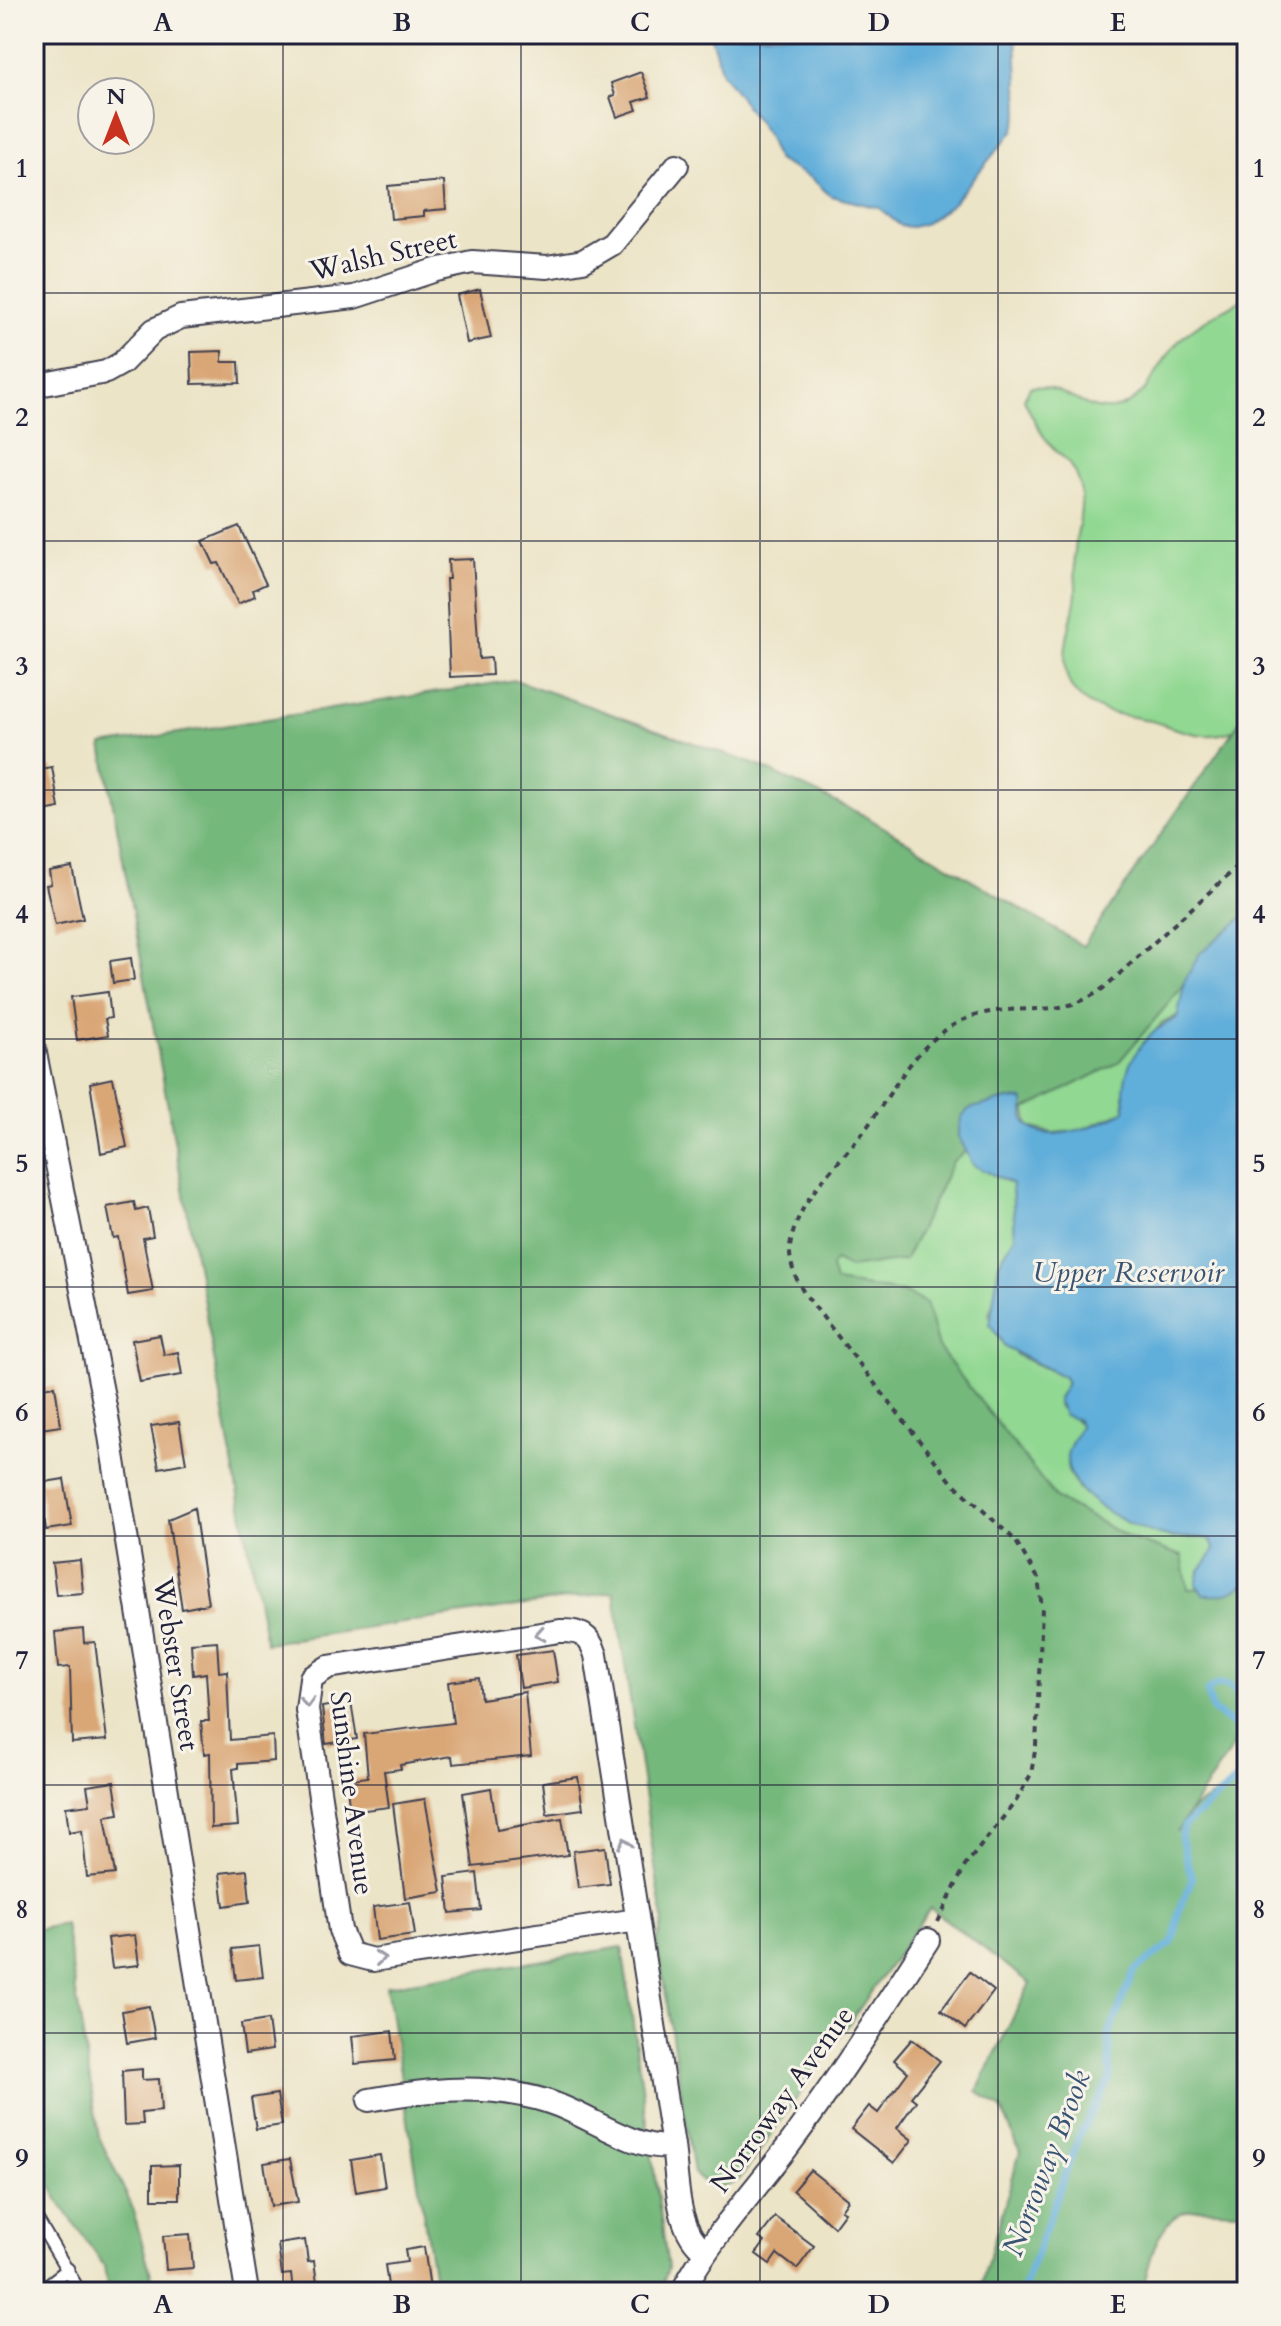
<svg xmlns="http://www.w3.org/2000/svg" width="1281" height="2326" viewBox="0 0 1281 2326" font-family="Cardo,serif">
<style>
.green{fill:#91d892;stroke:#5a7d66;stroke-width:2}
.forest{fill:#74b87c;stroke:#4b6d5c;stroke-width:2}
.water{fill:#60aeda;stroke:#41688a;stroke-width:2}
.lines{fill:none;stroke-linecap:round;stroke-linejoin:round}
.stream{stroke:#60aeda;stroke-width:7}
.building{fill:#d9a676}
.service-casing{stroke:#403f50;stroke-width:15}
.minor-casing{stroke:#403f50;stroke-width:26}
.path{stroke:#403f50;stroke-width:4;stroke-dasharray:6 6;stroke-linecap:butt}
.service{stroke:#fff;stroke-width:11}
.minor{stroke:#fff;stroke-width:22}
.oneway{stroke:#9c9ca7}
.grid{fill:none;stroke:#22223b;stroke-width:2;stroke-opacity:0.55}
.labels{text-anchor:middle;stroke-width:6;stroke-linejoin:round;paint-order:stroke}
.street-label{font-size:28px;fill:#22223b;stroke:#f7f3e8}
.water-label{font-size:30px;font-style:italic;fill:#385373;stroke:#f7f3e8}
.neatline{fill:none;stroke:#22223b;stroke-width:3}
.grid-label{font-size:26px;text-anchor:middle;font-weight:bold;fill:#22223b}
</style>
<rect width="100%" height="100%" fill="#f7f3e8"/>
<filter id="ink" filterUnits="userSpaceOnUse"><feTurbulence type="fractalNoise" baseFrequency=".0125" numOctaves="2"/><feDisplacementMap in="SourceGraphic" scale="16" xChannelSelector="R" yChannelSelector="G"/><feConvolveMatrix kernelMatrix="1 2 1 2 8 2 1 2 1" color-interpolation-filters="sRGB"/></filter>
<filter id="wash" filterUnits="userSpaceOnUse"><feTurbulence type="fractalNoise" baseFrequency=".006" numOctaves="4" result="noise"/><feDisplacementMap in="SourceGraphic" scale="32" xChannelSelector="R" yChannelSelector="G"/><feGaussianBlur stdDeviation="1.8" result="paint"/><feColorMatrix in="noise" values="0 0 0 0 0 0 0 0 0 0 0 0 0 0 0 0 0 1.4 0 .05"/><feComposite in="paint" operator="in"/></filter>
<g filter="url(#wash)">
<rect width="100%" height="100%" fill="#ece4c7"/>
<g class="green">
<path d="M 1247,284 L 1247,722 C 1220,744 1190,734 1161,724 C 1138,715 1112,717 1091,705 C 1046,681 1072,630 1076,594 C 1077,579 1073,565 1075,551 C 1077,526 1086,504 1078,479 C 1073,462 1058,455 1048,442 C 1037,428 1031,415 1024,399 L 1030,387 C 1061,382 1086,416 1117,408 C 1150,399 1156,365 1178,342 C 1195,323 1223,311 1245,298 Z"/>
<polygon points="1185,980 1180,1014 1161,1024 1135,1055 1124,1092 1125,1111 1081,1130 1053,1133 1029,1127 1025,1106"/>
<path d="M 959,1127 L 994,1175 L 1012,1184 L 1015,1236 L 997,1275 L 998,1290 L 989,1314 L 1016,1355 L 1064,1377 L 1067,1383 L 1057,1400 L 1059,1407 L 1081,1425 C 1076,1439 1066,1448 1067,1465 C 1070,1499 1139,1530 1168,1537 C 1183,1540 1198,1534 1211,1540 L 1215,1550 L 1200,1570 L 1237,1589 L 1247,1583 L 1247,1595 L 1214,1605 L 1071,1526 L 827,1283 L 820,1255 Z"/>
</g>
<g class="forest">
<path d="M 515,680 L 759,766 L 863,815 L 1083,946 L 1247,711 L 1247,924 L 1195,972 L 1118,1063 L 1006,1119 L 953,1161 L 905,1260 L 849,1268 L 835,1261 L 831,1267 L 835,1282 L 903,1292 L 926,1303 L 938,1347 L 1057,1499 L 1129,1538 L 1182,1556 L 1188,1589 L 1247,1586 L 1247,1725 L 1176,1832 L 1195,1807 L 1247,1776 L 1247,2210 C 1228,2213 1208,2207 1191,2210 C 1157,2215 1149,2265 1142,2292 L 979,2292 L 1020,2152 L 1002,2109 L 977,2091 L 1030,1983 L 930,1908 L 740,2179 C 723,2191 707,2189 694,2173 L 657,1942 L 663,1920 L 614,1592 L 266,1643 L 102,745 Z"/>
<polygon points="65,1924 99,2137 131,2204 156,2292 108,2292 104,2266 62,2206 34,2156 34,1930"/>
<polygon points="622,1947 668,2268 660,2292 436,2292 386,1986"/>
</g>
<g class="water">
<polygon points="710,34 1016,34 1019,113 1013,131 952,204 926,223 912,227 901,226 879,208 831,196 811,178 777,160 766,133 722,73"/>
<path d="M 1247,914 L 1247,1583 C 1233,1592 1220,1598 1203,1594 L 1196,1584 L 1200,1570 L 1215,1550 L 1211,1540 C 1198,1534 1183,1540 1168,1537 C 1135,1530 1067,1498 1067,1458 C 1067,1445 1077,1437 1080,1425 L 1078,1420 L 1064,1415 L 1057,1400 L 1067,1383 L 1064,1377 L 1006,1348 L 990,1324 L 999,1263 L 1015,1236 L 1012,1184 L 973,1165 L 959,1137 L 959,1127 L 962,1116 L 969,1109 L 1007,1099 L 1024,1100 C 1025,1108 1022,1118 1028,1125 C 1049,1147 1105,1122 1125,1111 C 1126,1104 1124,1098 1124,1092 C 1125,1058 1148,1030 1177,1018 L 1185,980 L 1200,953 Z"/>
</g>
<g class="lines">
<g class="stream">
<polyline points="1247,1699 1228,1685 1217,1684 1207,1691 1213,1710 1247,1735"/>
<polyline points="1022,2292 1080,2134 1110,2079 1109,2035 1128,1986 1134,1971 1171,1944 1175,1936 1179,1911 1192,1879 1181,1837 1184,1826 1247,1771"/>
</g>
</g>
<g id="blocks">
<g class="building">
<polygon points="641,72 650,97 634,102 637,110 617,117 610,97 615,95 611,83"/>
<polygon points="444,181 446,209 424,211 424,216 391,219 388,186"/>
<polygon points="480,289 491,338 467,343 457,295"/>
<polygon points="222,351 222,362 239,362 240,383 192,384 191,352"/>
<polygon points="239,526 266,584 253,590 255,596 238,604 219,563 214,564 203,541"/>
<polygon points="473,559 479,659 491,658 492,675 450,677 446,579 449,579 448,560"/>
<polygon points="52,767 59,808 34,813 34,770"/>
<polygon points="72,867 83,919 55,925 46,885 51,884 49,871"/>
<polygon points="131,958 134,980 113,983 110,961"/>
<polygon points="108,992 111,1018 105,1019 108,1035 77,1040 71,997"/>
<polygon points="113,1078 127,1147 101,1153 90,1083"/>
<polygon points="134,1202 136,1211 148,1208 153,1236 143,1238 153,1291 128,1295 118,1237 113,1238 107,1207"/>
<polygon points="160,1335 164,1355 178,1352 182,1375 140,1382 132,1340"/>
<polygon points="55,1386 61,1426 34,1430 34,1389"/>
<polygon points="179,1422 186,1463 159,1468 151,1426"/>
<polygon points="64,1479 72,1526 46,1530 39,1483"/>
<polygon points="194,1508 208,1604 182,1609 168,1519"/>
<polygon points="80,1560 83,1593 56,1595 52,1563"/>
<polygon points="83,1629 84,1643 95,1642 107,1740 72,1743 70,1667 58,1668 55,1632"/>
<polygon points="217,1641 219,1672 227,1671 230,1740 273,1736 274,1761 238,1764 238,1768 233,1769 238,1826 211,1828 210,1753 204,1754 201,1721 209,1721 206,1673 193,1675 191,1643"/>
<polygon points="553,1650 558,1682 521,1688 516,1655"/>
<polygon points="479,1678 481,1699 525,1692 531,1756 453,1764 452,1756 400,1765 401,1769 384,1771 389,1807 350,1812 346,1780 368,1777 364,1734 453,1723 448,1682"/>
<polygon points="351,1702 357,1739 326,1744 322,1707"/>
<polygon points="578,1777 583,1809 547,1814 543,1782"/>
<polygon points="114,1782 119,1814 105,1816 115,1874 87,1877 82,1830 69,1832 66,1807 90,1804 87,1786"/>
<polygon points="491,1788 497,1830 562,1818 568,1855 473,1867 463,1793"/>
<polygon points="425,1799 442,1892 405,1898 393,1804"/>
<polygon points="605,1847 610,1884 578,1888 573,1851"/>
<polygon points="247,1870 250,1902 224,1906 220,1873"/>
<polygon points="477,1873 481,1910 450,1913 446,1877"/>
<polygon points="410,1902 415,1935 377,1940 373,1907"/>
<polygon points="135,1935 139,1965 112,1968 108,1938"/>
<polygon points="259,1946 263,1977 236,1980 232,1949"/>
<polygon points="970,1972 994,1991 965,2029 941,2010"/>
<polygon points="149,2006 155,2038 127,2043 122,2011"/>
<polygon points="268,2020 272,2050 245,2054 241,2024"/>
<polygon points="392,2031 395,2060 355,2064 352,2036"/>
<polygon points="912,2039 940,2061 911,2097 916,2101 897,2128 912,2140 894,2163 851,2129 869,2106 878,2113 908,2072 894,2060"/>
<polygon points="142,2069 142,2080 159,2079 161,2111 142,2113 143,2124 124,2125 122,2071"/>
<polygon points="277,2094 282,2125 256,2129 251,2098"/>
<polygon points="380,2155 385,2187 356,2192 351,2160"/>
<polygon points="290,2159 298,2202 271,2206 264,2163"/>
<polygon points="179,2165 179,2199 152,2199 152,2166"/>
<polygon points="810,2170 848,2200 841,2210 845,2212 834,2227 793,2190"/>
<polygon points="775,2217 814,2246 797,2269 777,2254 770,2264 756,2254 765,2242 759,2238"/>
<polygon points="190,2234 193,2268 166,2270 163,2236"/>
<polygon points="305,2240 308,2262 314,2261 318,2290 293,2292 291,2274 282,2275 278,2244"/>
<polygon points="424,2247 430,2288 389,2292 385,2265 407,2262 405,2250"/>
</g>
</g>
</g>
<g filter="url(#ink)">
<use href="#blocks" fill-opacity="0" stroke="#403f50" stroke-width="2"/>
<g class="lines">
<defs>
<g id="service">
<polyline points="34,2214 80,2292"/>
<polyline points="38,2292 68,2269"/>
</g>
<g id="minor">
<polyline points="34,386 106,372 122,363 154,330 181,317 354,297 436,270 472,262 547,267 583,261 612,244 677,165"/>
<polyline points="34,1048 107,1417 247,2292"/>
<path d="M 637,1920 L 373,1960 L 350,1954 L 340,1930 L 307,1710 L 311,1678 L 328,1667 L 560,1631 C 579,1630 590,1635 596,1655 L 673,2146 C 678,2180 675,2230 705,2251"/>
<path d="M 369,2100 C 429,2089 486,2083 546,2101 C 585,2112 634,2152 673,2146"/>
<path d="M 682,2292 C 710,2239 750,2196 786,2149 C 837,2081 882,2011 928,1940"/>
</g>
</defs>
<use href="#service" class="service-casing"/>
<use href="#minor" class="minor-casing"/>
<path class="path" d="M 938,1922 L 965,1866 L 1016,1801 L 1031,1774 L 1036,1745 L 1042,1608 L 1038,1578 L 1015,1540 L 951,1481 L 804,1293 C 795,1277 787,1260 791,1241 C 800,1197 834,1169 861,1135 C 893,1094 912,1045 961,1021 C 1016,996 1056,1026 1106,986 L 1247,858"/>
<use href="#service" class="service"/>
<use href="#minor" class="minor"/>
</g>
<defs><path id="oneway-chevron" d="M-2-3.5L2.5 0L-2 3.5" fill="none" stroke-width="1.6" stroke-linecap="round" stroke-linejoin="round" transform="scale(2)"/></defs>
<g class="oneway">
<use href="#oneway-chevron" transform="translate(540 1634) rotate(171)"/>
<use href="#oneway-chevron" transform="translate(307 1702) rotate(88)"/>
<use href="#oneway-chevron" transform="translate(625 1843) rotate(-99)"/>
<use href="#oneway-chevron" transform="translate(380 1958) rotate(-5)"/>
</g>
</g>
<path class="grid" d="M 283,34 L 283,2292M 521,34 L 521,2292M 760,34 L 760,2292M 998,34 L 998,2292M 34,293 L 1247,293M 34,541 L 1247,541M 34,790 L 1247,790M 34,1039 L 1247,1039M 34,1287 L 1247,1287M 34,1536 L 1247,1536M 34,1785 L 1247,1785M 34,2033 L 1247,2033"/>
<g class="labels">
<g class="street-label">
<text transform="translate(383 254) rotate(-13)" y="10">Walsh Street</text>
<text transform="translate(177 1664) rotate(81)" y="10">Webster Street</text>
<text transform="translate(353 1793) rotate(83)" y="10">Sunshine Avenue</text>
<text transform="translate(781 2099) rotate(-54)" y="10">Norroway Avenue</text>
</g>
<g class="water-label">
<text x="1128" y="1282">Upper Reservoir</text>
<text transform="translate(1046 2163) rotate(-69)" y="10">Norroway Brook</text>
</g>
</g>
<rect width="1281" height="2326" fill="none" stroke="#f7f3e8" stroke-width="88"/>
<g transform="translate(116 116)"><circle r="38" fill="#f7f3e8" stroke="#a29fa3" stroke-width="2"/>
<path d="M0-6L14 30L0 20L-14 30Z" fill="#c8321e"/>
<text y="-12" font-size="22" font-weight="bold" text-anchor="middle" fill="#22223b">N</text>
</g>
<rect x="44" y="44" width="1193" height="2238" class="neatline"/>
<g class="grid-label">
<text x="163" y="31">A</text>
<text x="402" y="31">B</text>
<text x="640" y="31">C</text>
<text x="879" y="31">D</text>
<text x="1118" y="31">E</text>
<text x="22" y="177">1</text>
<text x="1259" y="177">1</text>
<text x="22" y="426">2</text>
<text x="1259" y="426">2</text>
<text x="22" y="675">3</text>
<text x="1259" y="675">3</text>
<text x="22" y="923">4</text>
<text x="1259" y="923">4</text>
<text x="22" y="1172">5</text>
<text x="1259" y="1172">5</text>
<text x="22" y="1421">6</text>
<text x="1259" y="1421">6</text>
<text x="22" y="1669">7</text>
<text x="1259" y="1669">7</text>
<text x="22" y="1918">8</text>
<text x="1259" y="1918">8</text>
<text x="22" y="2167">9</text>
<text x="1259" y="2167">9</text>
<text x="163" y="2313">A</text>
<text x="402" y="2313">B</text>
<text x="640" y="2313">C</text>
<text x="879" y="2313">D</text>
<text x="1118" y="2313">E</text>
</g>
</svg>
